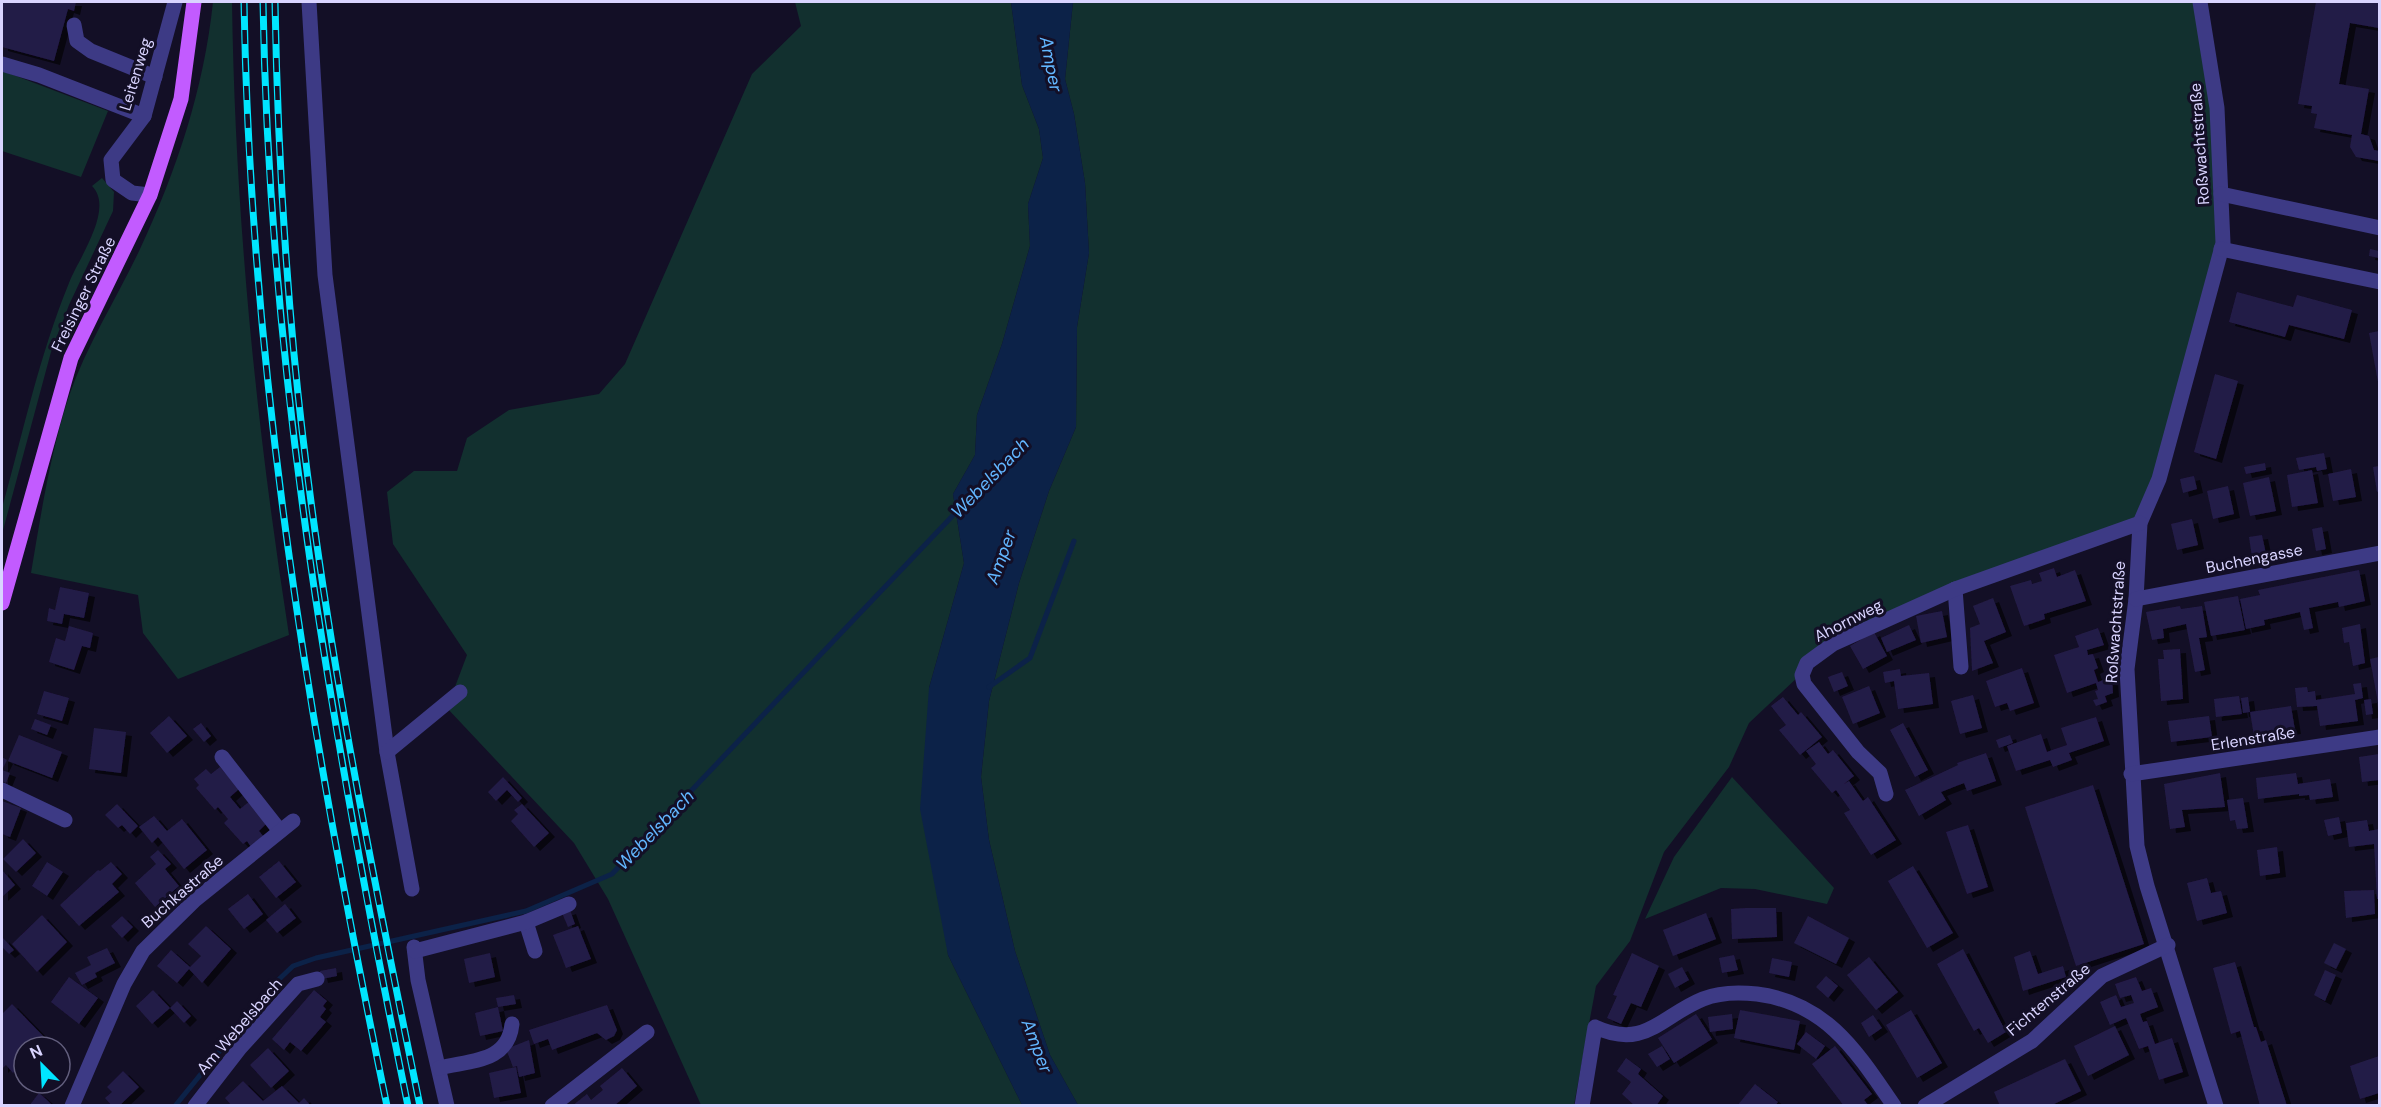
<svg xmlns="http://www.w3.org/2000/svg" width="2381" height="1107" viewBox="0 0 2381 1107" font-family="'DM Sans',sans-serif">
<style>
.green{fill:#12302f}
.water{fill:#0c2248}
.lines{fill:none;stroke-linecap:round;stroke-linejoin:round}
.stream{stroke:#0c2248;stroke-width:5}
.building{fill:#241b47;filter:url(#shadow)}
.minor{stroke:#3d3a85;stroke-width:15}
.major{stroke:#c25bff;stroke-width:15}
.rail-casing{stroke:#00e5ff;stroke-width:7}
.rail{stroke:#130f26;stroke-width:4.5;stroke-dasharray:14;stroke-linecap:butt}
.labels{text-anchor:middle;stroke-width:6;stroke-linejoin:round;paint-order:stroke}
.street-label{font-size:16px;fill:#d9d4ff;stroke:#130f26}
.water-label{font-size:18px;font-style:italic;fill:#62b6ff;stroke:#130f26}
</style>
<defs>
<filter id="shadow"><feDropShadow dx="6" dy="4" stdDeviation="0" flood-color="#0009"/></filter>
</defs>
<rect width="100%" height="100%" fill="#130f26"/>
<g class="green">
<path d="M 213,2 L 232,2 C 235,214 256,425 289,635 L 178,679 L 143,633 L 138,595 L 31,573 C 41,514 50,454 69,396 C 87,344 117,298 140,249 C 177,170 204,88 213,2 Z"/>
<polygon points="795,2 1011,2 1022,85 1039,129 1043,158 1028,204 1030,246 1002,344 977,415 975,455 953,494 964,563 929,688 948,955 1022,1105 701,1105 608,899 574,843 447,708 467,655 393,544 387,492 414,471 457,471 467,438 509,410 599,394 625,364 752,74 801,26"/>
<polygon points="1073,2 2200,2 2223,243 2140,523 1833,644 1749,723 1729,767 1664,852 1630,941 1596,986 1574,1105 1078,1105 1050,1055 1015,951 989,840 981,777 989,701 1019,583 1049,491 1076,427 1077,327 1089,253 1085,183 1074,114 1065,79"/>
<polygon points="3,71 108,111 81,177 2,151"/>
<path d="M 102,178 L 114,192 L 113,211 L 69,305 L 51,352 L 2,534 L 2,508 C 23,433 39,356 69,283 C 78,259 115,209 92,186 Z"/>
<polygon points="1732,777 1834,888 1827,904 1755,889 1721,888 1645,919 1674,857"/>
</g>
<polygon class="water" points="1011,2 1073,2 1065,79 1074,114 1085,183 1089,253 1077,327 1076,427 1049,491 1019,583 989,701 981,777 989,840 1015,951 1050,1055 1078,1105 1022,1105 948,955 920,809 929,688 964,563 953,494 975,455 977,415 1002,344 1030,246 1028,204 1043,158 1039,129 1022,85"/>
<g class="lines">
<g class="stream">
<polyline points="989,687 1030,658 1074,541"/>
<polyline points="175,1106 274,984 293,966 316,958 526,911 612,874 960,508"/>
</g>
</g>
<g class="building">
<polygon points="2,2 76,2 74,11 68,9 54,61 2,47"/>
<polygon points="2316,2 2379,2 2379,28 2350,23 2339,84 2369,89 2361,134 2369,136 2374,150 2379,151 2379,161 2356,157 2350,147 2352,135 2314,128 2317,114 2311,113 2312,106 2298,104"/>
<polygon points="2370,249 2379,251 2379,258 2369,256"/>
<polygon points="2237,292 2293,307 2297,295 2352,310 2344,339 2289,325 2285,337 2229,322"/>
<polygon points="2379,331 2379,382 2378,382 2369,333"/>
<polygon points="2215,374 2238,381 2216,459 2194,452"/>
<polygon points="2324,453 2327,469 2317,471 2316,467 2299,470 2296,458"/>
<polygon points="2265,463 2266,470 2246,474 2244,467"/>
<polygon points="2379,466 2379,491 2377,492 2373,467"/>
<polygon points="2351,469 2356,497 2333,501 2328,474"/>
<polygon points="2312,470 2318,503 2292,507 2287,475"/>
<polygon points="2194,476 2197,489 2183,493 2180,479"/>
<polygon points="2269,477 2276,511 2250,516 2243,483"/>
<polygon points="2228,486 2234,514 2213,519 2207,491"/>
<polygon points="2192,519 2198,545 2177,550 2171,524"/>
<polygon points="2322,527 2326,549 2316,551 2312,529"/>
<polygon points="2262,535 2266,554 2252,557 2249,537"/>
<polygon points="2054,568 2057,577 2075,570 2086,601 2044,614 2045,619 2024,626 2010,586 2031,580 2032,584 2042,581 2039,573"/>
<polygon points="2359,570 2365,601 2339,607 2338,602 2309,608 2313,628 2304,630 2300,612 2264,620 2265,625 2246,629 2240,599 2260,595 2258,590"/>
<polygon points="60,587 89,593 84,618 64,614 62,624 47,621 49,608 55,610"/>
<polygon points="2238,596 2245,630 2211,636 2204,602"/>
<polygon points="1993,598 2006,632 1984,641 1993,663 1972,671 1970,628 1980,624 1973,606"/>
<polygon points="2180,606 2181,609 2202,606 2207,637 2199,638 2205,670 2195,672 2186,624 2163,629 2164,638 2152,640 2146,612"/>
<polygon points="1942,611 1947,637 1921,643 1916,616"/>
<polygon points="2360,624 2365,663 2353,666 2349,642 2344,643 2342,628"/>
<polygon points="1909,625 1916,640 1887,652 1881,638"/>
<polygon points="69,626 93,633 90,648 82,646 74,670 49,662 56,638 65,641"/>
<polygon points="2098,628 2104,645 2087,650 2088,655 2093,654 2098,668 2094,670 2098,682 2112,677 2113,693 2105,696 2107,702 2096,706 2093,700 2098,699 2095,691 2098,690 2096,683 2067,693 2054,655 2079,647 2075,636"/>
<polygon points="1874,632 1887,656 1863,669 1850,646"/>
<polygon points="2180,649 2183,699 2161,701 2158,659 2164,659 2163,650"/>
<polygon points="2379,657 2379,703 2378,703 2370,659"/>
<polygon points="2022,668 2034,703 2010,711 2007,703 1995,707 1986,681"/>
<polygon points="1900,669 1901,676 1929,673 1933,704 1898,709 1894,681 1885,683 1883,672"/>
<polygon points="1842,672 1848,686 1834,692 1828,677"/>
<polygon points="2361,683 2363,698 2355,700 2358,721 2320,726 2317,706 2297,707 2295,688 2307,687 2308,692 2315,691 2316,700 2355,694 2353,684"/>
<polygon points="1869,686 1880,713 1853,724 1842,697"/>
<polygon points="44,691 69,698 62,721 37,714"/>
<polygon points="1973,695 1982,728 1960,734 1951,701"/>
<polygon points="2239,696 2242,714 2216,717 2214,699"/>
<polygon points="1783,697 1798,715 1801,712 1822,737 1800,755 1779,730 1786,725 1771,706"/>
<polygon points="2248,697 2250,712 2243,713 2241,698"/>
<polygon points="2371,699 2373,714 2366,715 2364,700"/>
<polygon points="2291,706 2295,730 2254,736 2250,712"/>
<polygon points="169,716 187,736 167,753 150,733"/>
<polygon points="2209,716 2212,737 2171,742 2168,721"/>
<polygon points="2096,717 2104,741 2069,753 2072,760 2053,767 2050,760 2016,771 2007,746 2041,734 2047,752 2055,749 2067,745 2061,728"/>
<polygon points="35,719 51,725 47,735 31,729"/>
<polygon points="201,723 211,736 204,742 193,729"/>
<polygon points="1903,723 1928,770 1915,777 1890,730"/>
<polygon points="94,728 126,732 121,773 89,769"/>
<polygon points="19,735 62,752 52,778 8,761"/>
<polygon points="2010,735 2013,743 1999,748 1996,740"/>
<polygon points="1819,742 1828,754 1833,750 1854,776 1844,784 1849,781 1863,801 1868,797 1896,840 1871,855 1844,813 1850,810 1836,790 1832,793 1811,768 1816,764 1806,751"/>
<polygon points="1986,753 1996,781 1967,791 1964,783 1941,792 1946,800 1919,816 1905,790 1958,765 1957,763"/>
<polygon points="2379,754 2379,780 2362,782 2359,757"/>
<polygon points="2,757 7,760 2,770 10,773 6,783 2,781"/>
<polygon points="220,767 239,789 230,797 240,809 250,801 268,822 259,831 264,837 251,847 247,841 243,844 224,823 228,819 218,807 215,810 196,788 199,785 194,779 206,769 211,774"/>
<polygon points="2220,773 2225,807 2182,810 2185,827 2170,829 2164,784"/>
<polygon points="2296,773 2298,784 2330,779 2333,797 2310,800 2309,795 2299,796 2299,794 2258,799 2256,778"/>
<polygon points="503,777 522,798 518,802 507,790 496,801 488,792"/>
<polygon points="2093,785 2144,944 2076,966 2025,807"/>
<polygon points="2243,798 2248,828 2237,829 2235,820 2230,821 2227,800"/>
<polygon points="2,801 21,808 10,837 2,834"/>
<polygon points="117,804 138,826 130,834 122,825 118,828 105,815"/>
<polygon points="522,804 549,833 534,847 511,821 518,814 514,810"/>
<polygon points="154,816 167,831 182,819 207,850 184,869 158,837 152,843 139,827"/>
<polygon points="2339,817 2342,833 2328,836 2324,820"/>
<polygon points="2367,820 2369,831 2379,829 2379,899 2377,899 2374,844 2349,847 2346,823"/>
<polygon points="1968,825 1988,887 1967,894 1946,832"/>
<polygon points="23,839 36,853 16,872 3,859"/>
<polygon points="2277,847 2280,873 2260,876 2257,850"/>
<polygon points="158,850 171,864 165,869 179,886 155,907 135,883 156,864 150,857"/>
<polygon points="279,861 296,882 276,898 259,877"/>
<polygon points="47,862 63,872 47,896 32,886"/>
<polygon points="111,862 122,874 112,884 119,892 79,926 60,905 98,870 100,871"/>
<polygon points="1913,866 1953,933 1927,948 1888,881"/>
<polygon points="2,870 15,885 2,897"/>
<polygon points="2207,878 2211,893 2221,891 2227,913 2197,921 2187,883"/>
<polygon points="2374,890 2375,914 2346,918 2344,891"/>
<polygon points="248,894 263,914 244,929 228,909"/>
<polygon points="285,904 296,918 277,933 266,920"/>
<polygon points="1746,908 1776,908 1777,937 1732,939 1731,909"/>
<polygon points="570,910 575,924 568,927 562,913"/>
<polygon points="1706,913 1716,939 1673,956 1663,930"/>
<polygon points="42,915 67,942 37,972 12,944"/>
<polygon points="122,916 133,927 122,938 111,926"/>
<polygon points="1808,916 1849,938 1836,964 1794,943"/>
<polygon points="206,926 231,949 202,983 189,969 177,983 157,966 171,950 190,967 201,956 188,944"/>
<polygon points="578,926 591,959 566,968 553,935"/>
<polygon points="3,938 14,950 9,954 2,947"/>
<polygon points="2334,943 2346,949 2336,969 2324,963"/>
<polygon points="107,948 115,963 95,973 97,977 82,985 75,973 91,965 87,957"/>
<polygon points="1963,949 2006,1032 1988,1043 1979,1028 1974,1031 1937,964"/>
<polygon points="2030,951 2038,974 2063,966 2066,977 2023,991 2014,957"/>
<polygon points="490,953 495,977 469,983 464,959"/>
<polygon points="1632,953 1659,966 1641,1007 1631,1003 1621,1024 1607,1018 1617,996 1613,995"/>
<polygon points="1734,955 1738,970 1722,973 1719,958"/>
<polygon points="1869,957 1898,992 1876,1010 1847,975"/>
<polygon points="1772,958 1792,962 1789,977 1769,973"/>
<polygon points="2235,962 2254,1027 2256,1027 2261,1042 2266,1040 2287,1106 2260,1106 2240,1031 2231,1034 2213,968"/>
<polygon points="1682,967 1689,980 1675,988 1668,974"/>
<polygon points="336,968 337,976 322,979 320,971"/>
<polygon points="2325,970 2336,975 2325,1001 2314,995"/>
<polygon points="1826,976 1838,986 1828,998 1816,987"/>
<polygon points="69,977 98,998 79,1024 51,1002"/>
<polygon points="2136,977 2142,991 2151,988 2158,1007 2140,1014 2143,1022 2147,1021 2155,1044 2172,1038 2183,1072 2159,1080 2148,1046 2139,1049 2126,1018 2110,1025 2100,1002 2116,995 2121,1007 2134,1003 2131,995 2120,998 2115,984"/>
<polygon points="153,990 170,1008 177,1001 191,1016 184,1023 170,1008 152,1024 136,1006"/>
<polygon points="314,990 327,1001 323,1006 326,1009 320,1017 326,1022 301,1051 290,1042 284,1050 272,1039"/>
<polygon points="514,995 516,1004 498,1007 496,998"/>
<polygon points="12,1004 47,1040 39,1047 24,1047 24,1062 13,1073 6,1065 2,1069 2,1014"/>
<polygon points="607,1005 617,1030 614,1036 606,1040 597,1033 552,1050 548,1039 534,1044 529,1030"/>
<polygon points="498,1007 503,1031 480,1036 475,1013"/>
<polygon points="1740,1010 1800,1021 1794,1050 1734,1038"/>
<polygon points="1911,1010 1942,1063 1917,1078 1886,1025"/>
<polygon points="1696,1014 1712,1039 1674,1063 1658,1038"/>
<polygon points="1732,1014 1733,1029 1710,1032 1708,1017"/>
<polygon points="1873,1015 1882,1028 1869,1037 1861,1023"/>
<polygon points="2115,1026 2129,1055 2088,1076 2074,1046"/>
<polygon points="1806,1032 1825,1046 1816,1059 1797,1044"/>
<polygon points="529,1040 535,1073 519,1077 517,1066 513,1067 506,1049"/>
<polygon points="1662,1046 1670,1059 1657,1067 1648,1054"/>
<polygon points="1835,1046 1872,1094 1864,1100 1869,1106 1844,1106 1812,1064"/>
<polygon points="268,1048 289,1071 271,1088 250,1065"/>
<polygon points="2379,1056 2379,1093 2360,1099 2350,1066"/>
<polygon points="1626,1058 1641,1069 1638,1074 1663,1096 1656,1106 1635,1106 1622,1094 1631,1082 1617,1071"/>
<polygon points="2065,1059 2081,1091 2050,1106 2000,1106 1994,1092"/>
<polygon points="516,1067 521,1093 494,1098 489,1073"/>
<polygon points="622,1068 637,1086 614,1106 572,1106 587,1094 591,1100 603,1090 600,1086"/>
<polygon points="123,1071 139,1087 119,1106 112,1106 105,1098 112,1092 107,1087"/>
<polygon points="243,1081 263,1101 282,1086 299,1103 304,1098 311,1106 232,1106 225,1098"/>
<polygon points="1755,1084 1778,1102 1775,1106 1737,1106"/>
<polygon points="39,1093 47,1100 53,1106 29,1106"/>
</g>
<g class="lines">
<g class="minor">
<polyline points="309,2 325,275 387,752 412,889"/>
<polyline points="2200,2 2217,108 2223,243 2159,479 2140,523 2136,599 2127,669 2137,846 2147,886 2216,1106"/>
<polyline points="74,25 77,41 91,51 155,77"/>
<polyline points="2,64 39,75 144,116"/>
<polyline points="2221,194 2380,228"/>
<polyline points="150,195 132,193 113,180 111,160 144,116 175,2"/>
<polyline points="2221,249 2380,282"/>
<polyline points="1955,589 1961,667"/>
<polyline points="2136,599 2380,553"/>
<polyline points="387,752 460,692"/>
<polyline points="222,757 280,831"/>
<polyline points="2131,774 2380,737"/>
<polyline points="2,790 65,820"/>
<polyline points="1886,794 1880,773 1858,752 1804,684 1802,675 1807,663 1833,644 1955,589 2140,523"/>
<polyline points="526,922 535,951"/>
<polyline points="414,947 418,980 447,1106"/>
<polyline points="415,951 526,922 569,904"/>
<path d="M 439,1068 C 470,1060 508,1063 512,1024"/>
<polyline points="72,1106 124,984 143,951 195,900 293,821"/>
<polyline points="195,1106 240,1048 298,984 317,979"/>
<polyline points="552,1106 647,1032"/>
<path d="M 1582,1106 L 1595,1027 C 1645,1050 1661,1016 1703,999 C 1720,992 1739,992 1757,994 C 1827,1003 1857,1052 1894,1106"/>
<polyline points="1925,1106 2032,1041 2102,976 2168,945"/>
</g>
<polyline class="major" points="2,603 71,358 150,195 181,99 194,2"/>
<defs>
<g id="rail">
<path d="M 244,2 C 250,374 311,741 387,1106"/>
<path d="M 263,2 C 269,375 333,741 408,1106"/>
<path d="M 275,2 C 277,119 283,237 294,354 C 318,607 369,857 420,1106"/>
</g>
</defs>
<use href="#rail" class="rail-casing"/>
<use href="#rail" class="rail"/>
</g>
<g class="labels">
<g class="street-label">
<text transform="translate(135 74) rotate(-73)" y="6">Leitenweg</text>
<text transform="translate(2199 144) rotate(-94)" y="6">Roßwachtstraße</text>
<text transform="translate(83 294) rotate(-64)" y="6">Freisinger Straße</text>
<text transform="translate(2254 558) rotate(-11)" y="6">Buchengasse</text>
<text transform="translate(1848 620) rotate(-27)" y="6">Ahornweg</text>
<text transform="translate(2115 622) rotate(-86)" y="6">Roßwachtstraße</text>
<text transform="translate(2253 738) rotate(-9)" y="6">Erlenstraße</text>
<text transform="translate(182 891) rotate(-41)" y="6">Buchkastraße</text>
<text transform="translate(2048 999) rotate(-40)" y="6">Fichtenstraße</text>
<text transform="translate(239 1026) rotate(-49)" y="6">Am Webelsbach</text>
</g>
<g class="water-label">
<text transform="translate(1051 64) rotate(79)" y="6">Amper</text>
<text transform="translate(990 478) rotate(-46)" y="6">Webelsbach</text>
<text transform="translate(1001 557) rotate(-70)" y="6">Amper</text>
<text transform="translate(655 830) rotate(-46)" y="6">Webelsbach</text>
<text transform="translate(1037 1046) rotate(69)" y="6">Amper</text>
</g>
</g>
<rect width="2381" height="1107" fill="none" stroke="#d9d4ff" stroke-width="6"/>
<g transform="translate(42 1065) rotate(336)"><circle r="28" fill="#130f26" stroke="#625e7d" stroke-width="1.5"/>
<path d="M0-4.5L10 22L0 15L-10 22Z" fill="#00e5ff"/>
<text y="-9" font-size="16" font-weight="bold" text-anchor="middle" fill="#d9d4ff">N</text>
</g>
</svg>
